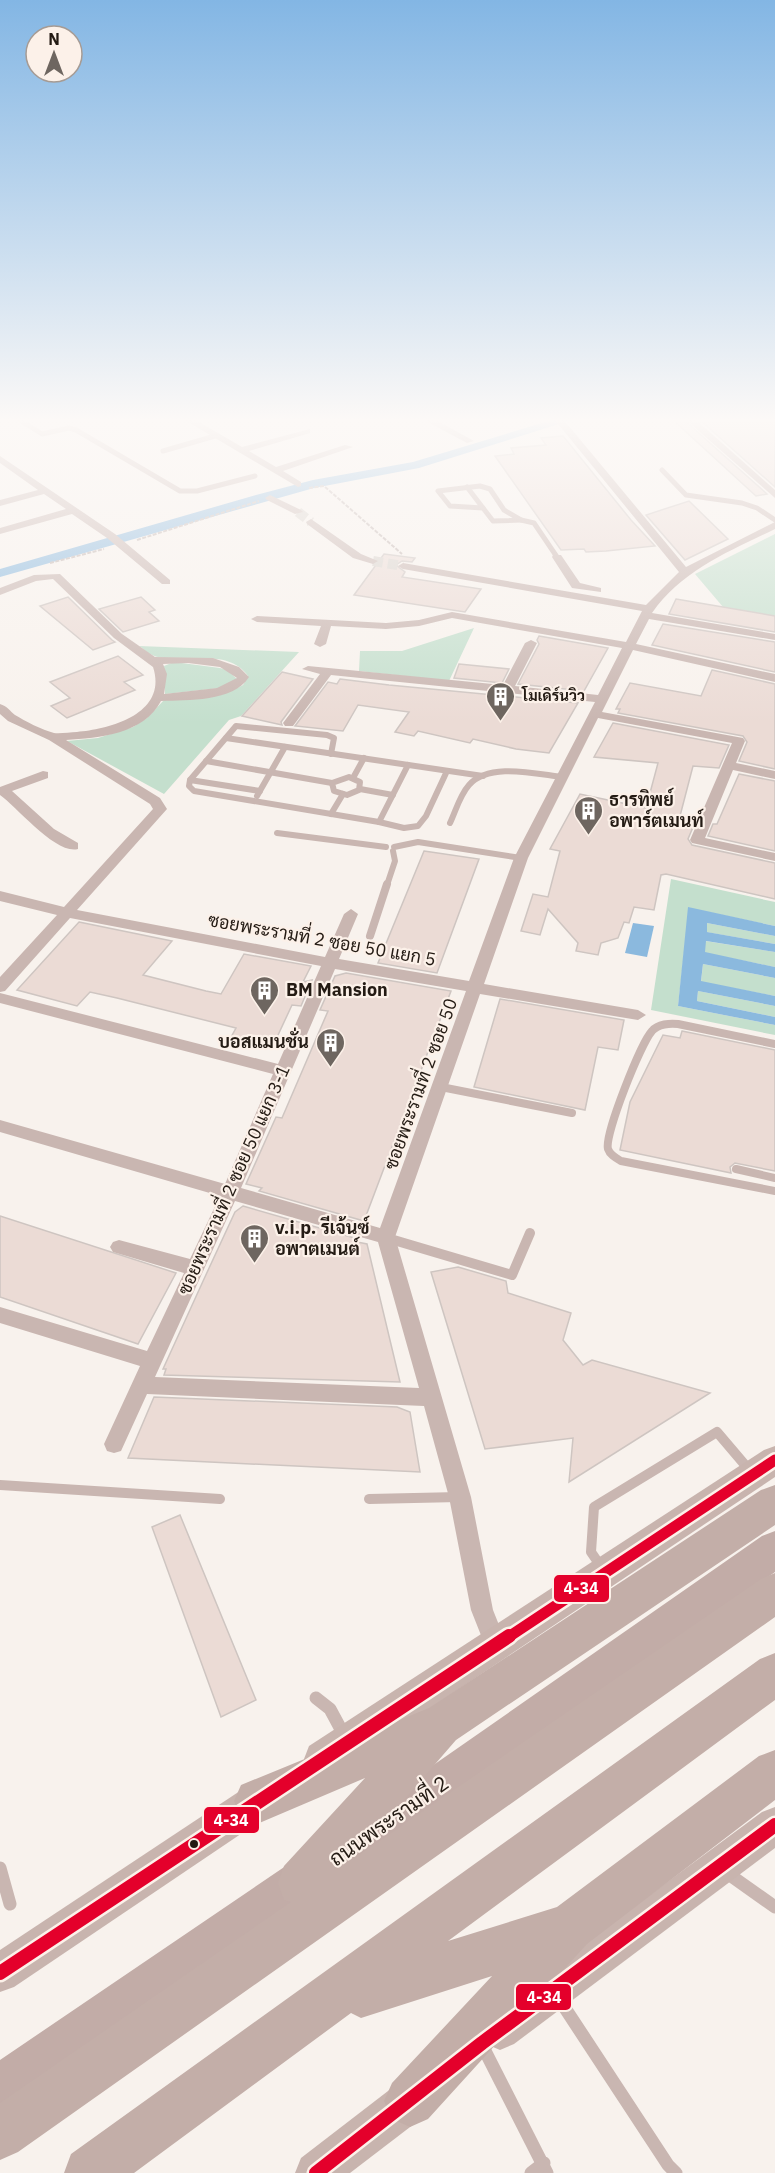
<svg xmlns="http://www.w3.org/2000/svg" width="775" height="2173" viewBox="0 0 775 2173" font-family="'IBM Plex Sans',Sarabun,sans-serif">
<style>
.green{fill:#c4dfcd}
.water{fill:#8bb9de}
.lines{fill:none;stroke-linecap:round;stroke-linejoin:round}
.canal{fill:#8bb9de;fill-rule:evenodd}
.building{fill:#ebdbd5;stroke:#cec5c1;stroke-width:1.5}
.minor-tunnel{stroke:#d8d2cc;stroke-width:10;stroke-dasharray:10 5;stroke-linecap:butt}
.path{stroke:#c3b6b2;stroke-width:2;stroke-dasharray:4 1.5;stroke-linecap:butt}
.service-far4{stroke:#c9b6b1;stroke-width:5}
.service-far3{stroke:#c9b6b1;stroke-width:6}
.service-far2{stroke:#c9b6b1;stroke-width:8}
.service-far1{stroke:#c9b6b1;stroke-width:10}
.service{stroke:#c9b6b1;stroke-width:13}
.minor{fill:#c9b6b1;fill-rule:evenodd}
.secondary{fill:#c8b4ae;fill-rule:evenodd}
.trunk{fill:#c2aca7;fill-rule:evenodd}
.motorway{fill:#c3aea8;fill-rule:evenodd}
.bus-1-far1-casing{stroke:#fcf1e9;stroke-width:16}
.bus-1-casing{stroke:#fcf1e9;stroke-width:19}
.bus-1-far1{stroke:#e4002b;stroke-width:11}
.bus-1{stroke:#e4002b;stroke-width:14}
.bus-dot{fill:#241b14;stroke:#fcf1e9;stroke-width:2}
.labels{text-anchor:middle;stroke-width:4.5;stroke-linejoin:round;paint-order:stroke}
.far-poi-label{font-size:15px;font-weight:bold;fill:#241b14;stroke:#fcf1e9;text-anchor:start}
.poi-label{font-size:18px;font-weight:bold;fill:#241b14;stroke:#fcf1e9;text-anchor:start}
.street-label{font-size:18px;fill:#241b14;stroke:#fcf1e9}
.near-street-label{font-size:21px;fill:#241b14;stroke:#fcf1e9}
.line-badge{stroke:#fcf1e9;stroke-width:2}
.badge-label{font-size:16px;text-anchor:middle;font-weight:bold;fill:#fff}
</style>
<rect width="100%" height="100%" fill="#f8f2ed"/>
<g class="green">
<polygon points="775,534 775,616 723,607 695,574"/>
<polygon points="474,628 449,681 359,671 360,651 402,651"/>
<path d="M 139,646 L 299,652 L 241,716 L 229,720 L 164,794 L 67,741 L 98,738 L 133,727 L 147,718 L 164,700 L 235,689 L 243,685 L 248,676 C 226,644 175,668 150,654 C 146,652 143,648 139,646 Z"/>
<polygon points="174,662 220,668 227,670 237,679 220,688 165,694 164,666"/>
<polygon points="671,879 775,902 775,926 689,908 678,1006 775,1025 775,1035 651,1010"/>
<polygon points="707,923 775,936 775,944 706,932"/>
<polygon points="705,941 775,952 775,967 705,953"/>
<polygon points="703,964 775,978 775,996 701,982"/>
<polygon points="698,991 775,1006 775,1017 697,1001"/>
</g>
<g class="water">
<polygon points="688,907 775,926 775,936 707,923 707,932 775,944 775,952 706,941 705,952 775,967 775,978 703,964 701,981 775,996 775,1006 698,991 697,1001 775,1017 775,1025 678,1006"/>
<polygon points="633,923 654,926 647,957 625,953"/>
</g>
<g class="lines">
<polygon class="canal" points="555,419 575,419 419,468 314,488 0,577 0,569 256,495 313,480 413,462"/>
</g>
<g class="building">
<polygon points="672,419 683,419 767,494 756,496"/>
<polygon points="699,419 775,419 775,487"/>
<polygon points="563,436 631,520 655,546 606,551 586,552 584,549 561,550 495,456 514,454 511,448 546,445 541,438"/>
<polygon points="689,501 728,539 685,560 646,515"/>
<polygon points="384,554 415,558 412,562 402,561 396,565 405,572 402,577 481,589 465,612 354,595"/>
<polygon points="68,597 112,640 115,642 93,650 40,606"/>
<polygon points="141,597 155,610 149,612 159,621 123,632 99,609"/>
<polygon points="676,599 775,616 775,632 669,614"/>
<polygon points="663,624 775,642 775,672 652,645"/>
<polygon points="539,636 608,648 584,691 518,684 539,644 537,640"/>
<polygon points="118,656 143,675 124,682 135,690 67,718 51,706 70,698 50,682"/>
<polygon points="459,664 509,669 502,683 454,678"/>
<polygon points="712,670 775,684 775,769 739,761 747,742 743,736 618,713 620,709 616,709 630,683 701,696"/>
<polygon points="282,672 313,679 281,722 282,725 242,716"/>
<polygon points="340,679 389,685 578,703 549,753 516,749 473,739 470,743 418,731 414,736 395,732 409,712 358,705 343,731 295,726 328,682 337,684"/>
<polygon points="613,723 729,745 719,768 693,766 680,816 696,820 688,839 692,845 775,863 775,899 666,874 661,875 654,910 634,907 629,923 624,922 618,938 601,943 598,955 576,951 578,943 548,909 540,935 521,931 533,894 548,897 560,851 550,849 580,794 646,808 658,763 594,757"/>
<polygon points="739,774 775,781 775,851 708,836 713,824 717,824"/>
<polygon points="424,851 479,859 437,973 378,963"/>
<polygon points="79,922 172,941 143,975 206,991 221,994 244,954 311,966 303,982 312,980 301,1006 292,1005 272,1048 230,1039 236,1028 117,998 90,992 77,1006 17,990"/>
<polygon points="346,973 451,991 364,1221 259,1191 262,1188 246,1184 276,1117 282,1118 328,1011 320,1010 335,976"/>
<polygon points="500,999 624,1020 618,1050 598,1047 585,1110 474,1087"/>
<polygon points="682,1031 775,1050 775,1171 735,1163 730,1167 731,1173 620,1150 630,1102 663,1035 680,1038"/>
<polygon points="243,1206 358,1239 357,1242 367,1244 400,1382 164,1375 166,1369 163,1369 204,1279 235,1212"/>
<polygon points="0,1216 176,1273 138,1344 0,1297"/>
<polygon points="458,1267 506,1281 508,1293 571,1313 563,1340 583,1365 592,1360 710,1393 569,1482 573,1438 485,1449 431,1272"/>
<polygon points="154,1397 397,1407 410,1412 420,1472 128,1458"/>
<polygon points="180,1515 256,1700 221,1717 152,1527"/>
</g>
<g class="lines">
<g class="minor-tunnel">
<polyline points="298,512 311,522"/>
<polyline points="373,561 403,566"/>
</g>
<g class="path">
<polyline points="309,488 324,486 402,554"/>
<polyline points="137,540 259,501"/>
<polyline points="50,563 104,549"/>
</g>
<g class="service-far4">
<polyline points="18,419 42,434 69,428 76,430 180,491 197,491 255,476"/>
<polyline points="163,451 215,436"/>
<polyline points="662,470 686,495 742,503 757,508 775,520"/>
<polygon points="480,486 490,489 504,510 521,520 493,521 483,508 450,506 438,491"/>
<polyline points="467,487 483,508"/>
<polyline points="521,520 534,523 557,557"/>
</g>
<g class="service-far3">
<polyline points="226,738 483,776"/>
<polyline points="331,754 334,738 327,735 236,726 190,780 189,786 194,791 379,822 408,765"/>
<polyline points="206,761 332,783"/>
<polygon points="349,777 360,782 359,790 347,795 334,791 332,783"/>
<polyline points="353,778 364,758"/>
<polyline points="190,780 260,791"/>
<polyline points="360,789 393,795"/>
<polyline points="257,796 285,747"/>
<polyline points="331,814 343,794"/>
<polyline points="379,822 404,828 418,826 426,816 447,771"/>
<path d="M 450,823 C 456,810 460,795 469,785 C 489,762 536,774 562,777"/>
<polyline points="277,833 386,847"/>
<polyline points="394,847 418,842 521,858"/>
<polyline points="387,885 395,861 393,851"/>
</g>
<g class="service-far2">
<polyline points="370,936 387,884"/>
<path d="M 775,1044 L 678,1024 C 670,1023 658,1024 652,1031 C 641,1043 604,1135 608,1149 C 610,1155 616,1158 621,1161 L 775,1191"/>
<polyline points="441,1087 572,1113"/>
<polyline points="736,1169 775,1178"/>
</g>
<g class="service-far1">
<polyline points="387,1238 512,1275 530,1233"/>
<polyline points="0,1485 220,1499"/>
<polyline points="369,1499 459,1497"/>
<polyline points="602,1568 591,1552 594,1507 717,1432 751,1472"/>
</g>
<g class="service">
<polyline points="316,1698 330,1709 344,1735"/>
<polyline points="0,1868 10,1904"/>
<polyline points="727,1873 775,1907"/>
<polyline points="559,1999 668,2165 676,2173"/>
<polyline points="482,2045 547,2173"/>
<polyline points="531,2173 544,2163"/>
</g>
<g class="minor">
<polygon points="183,419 194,419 242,447 310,429 310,433 249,451 276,467 345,445 353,447 283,471 301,482 301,486 298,487"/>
<polygon points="422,419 434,419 474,441 467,443"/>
<path d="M 554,419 L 563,419 L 686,567 L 775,522 L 775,529 C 730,551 682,570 652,613 L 775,634 L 775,640 L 649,619 L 636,644 L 775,674 L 775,682 L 633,650 L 602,712 L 743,738 L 745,741 L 736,763 L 775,771 L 775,779 L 733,770 L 705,838 L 775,853 L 775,861 L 692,843 L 690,840 L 732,743 L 598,718 L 528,858 L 484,984 L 638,1010 L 646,1015 L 638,1020 L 480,994 L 395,1237 L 471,1497 L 493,1610 L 507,1645 L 504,1653 L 496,1656 L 488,1653 L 471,1610 L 449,1497 L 424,1406 L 147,1394 L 121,1451 L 114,1453 L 107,1451 L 104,1444 L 140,1366 L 0,1323 L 0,1307 L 147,1351 L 184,1273 L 113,1252 L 110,1247 L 113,1242 L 119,1240 L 190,1259 L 220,1196 L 0,1132 L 0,1120 L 225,1184 L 273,1074 L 0,1003 L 0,993 L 278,1064 L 321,966 L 70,918 L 5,991 L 0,992 L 0,977 L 57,915 L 0,901 L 0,891 L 64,907 L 153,809 L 150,804 L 49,740 L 8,721 L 0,714 L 0,704 C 7,706 10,711 15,715 C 25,721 42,730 54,733 C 60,734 70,732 77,732 C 112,729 168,713 153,667 L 114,638 L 53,579 L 36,581 L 0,595 L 0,588 L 34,575 L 60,574 L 122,634 L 155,657 L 213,658 L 239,667 L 249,677 C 233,702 188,700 161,701 C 144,734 99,738 66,740 L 160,798 L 167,809 L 77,910 L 325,957 L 344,914 L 351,909 L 358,914 L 339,959 L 469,981 L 514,858 L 595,702 L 331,675 L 293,726 L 285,726 L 283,723 L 320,674 L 302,669 L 308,666 L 503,685 L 525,643 L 531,640 L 537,643 L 515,686 L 598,695 L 622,648 L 452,618 L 419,626 L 386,629 L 331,626 L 326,644 L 320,647 L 314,644 L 321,626 L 257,622 L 251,619 L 257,616 L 386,623 L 419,620 L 452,612 L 626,642 L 642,611 L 403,569 L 398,566 L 403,563 L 646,605 L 679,572 ZM 188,663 L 220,667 L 237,678 L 217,688 L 164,694 L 167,674 L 163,664 ZM 335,969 L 466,991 L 380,1228 L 241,1188 ZM 235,1201 L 378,1242 L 419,1388 L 155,1377 Z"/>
<polygon points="685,419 695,419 775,490 775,498"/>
<polygon points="0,456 115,534 170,580 170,584 162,584 107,538 72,514 0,534 0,528 66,509 44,494 0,506 0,500 38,490 0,463"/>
<polygon points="270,495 301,510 303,512 295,514 267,500 265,498"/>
<polygon points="311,519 361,554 378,561 373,564 353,558 307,524 306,522"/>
<polygon points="553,555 561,555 580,583 601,588 601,592 572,588 552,557"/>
<path d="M 43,771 L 48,772 L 48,778 L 12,791 L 54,829 L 78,843 L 78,849 C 56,855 17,807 0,795 L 0,787 Z"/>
</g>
<g class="secondary">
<polygon points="775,1446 775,1477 335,1772 322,1777 309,1772 304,1759 309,1746 764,1450"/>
<polygon points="265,1778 278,1783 283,1796 278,1809 14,1987 0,1992 0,1950 252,1783"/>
<polygon points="775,1807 775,1848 514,2044 500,2050 486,2044 480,2030 486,2016 762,1812"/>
<polygon points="416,2075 431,2081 437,2096 431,2111 350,2173 295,2173 301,2158 401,2081"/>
</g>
<polygon class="trunk" points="775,1531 775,1572 363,1865 348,1872 334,1866 337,1873 331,1889 17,2106 0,2113 0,2060 299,1857 315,1851 329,1857 326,1850 333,1835 762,1536"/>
<g class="motorway">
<polygon points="775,1485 775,1525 456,1740 352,1860 761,1579 775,1573 775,1617 18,2152 0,2160 0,2103 291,1902 284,1900 278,1883 284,1866 365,1778 257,1824 241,1817 234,1801 241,1785 429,1708 761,1490"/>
<polygon points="775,1653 775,1700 448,1941 557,1907 759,1756 775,1750 775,1800 587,1944 428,2119 410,2127 392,2119 384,2101 392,2083 492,1976 361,2018 351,2013 134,2173 64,2173 71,2154 760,1659"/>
</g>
<defs>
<polyline id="bus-1-far1" points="507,1638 775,1460"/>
<g id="bus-1">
<polyline points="0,1973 509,1636"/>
<polyline points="316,2173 482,2043 775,1825"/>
</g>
</defs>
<use href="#bus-1-far1" class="bus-1-far1-casing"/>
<use href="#bus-1" class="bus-1-casing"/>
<use href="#bus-1-far1" class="bus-1-far1"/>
<use href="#bus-1" class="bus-1"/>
</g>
<linearGradient id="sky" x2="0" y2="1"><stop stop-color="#83b6e4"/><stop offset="0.58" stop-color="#fcf9f7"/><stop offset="1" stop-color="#fcf9f7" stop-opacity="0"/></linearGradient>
<rect width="775" height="724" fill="url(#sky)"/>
<defs>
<symbol id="building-pin" viewBox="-11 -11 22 30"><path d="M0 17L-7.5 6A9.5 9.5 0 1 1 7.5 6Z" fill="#6e6660" stroke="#fcf1e9"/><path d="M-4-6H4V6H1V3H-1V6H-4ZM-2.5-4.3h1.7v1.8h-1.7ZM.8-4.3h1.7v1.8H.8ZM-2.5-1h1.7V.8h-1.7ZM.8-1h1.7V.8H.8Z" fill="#fff"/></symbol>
</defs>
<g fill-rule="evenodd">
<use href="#building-pin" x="484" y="680" width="33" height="45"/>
<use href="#building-pin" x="572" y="794" width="33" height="45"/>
<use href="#building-pin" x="248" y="974" width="33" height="45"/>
<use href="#building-pin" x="314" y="1026" width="33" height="45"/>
<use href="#building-pin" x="238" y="1222" width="33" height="45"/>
</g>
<circle class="bus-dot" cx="194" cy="1844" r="5"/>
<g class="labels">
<g class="far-poi-label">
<text x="522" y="701">โมเดิร์นวิว</text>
</g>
<g class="poi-label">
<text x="609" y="806">ธารทิพย์<tspan x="609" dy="21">อพาร์ตเมนท์</tspan></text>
<text x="286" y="996">BM Mansion</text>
<text x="309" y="1048" text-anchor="end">บอสแมนชั่น</text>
<text x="275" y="1234">v.i.p. รีเจ้นซ์<tspan x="275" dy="21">อพาตเมนต์</tspan></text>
</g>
<g class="street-label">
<text transform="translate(322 940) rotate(10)" y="6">ซอยพระรามที่ 2 ซอย 50 แยก 5</text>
<text transform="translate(421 1084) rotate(-70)" y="6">ซอยพระรามที่ 2 ซอย 50</text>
<text transform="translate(234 1180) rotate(-66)" y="6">ซอยพระรามที่ 2 ซอย 50 แยก 3-1</text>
</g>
<g class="near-street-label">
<text transform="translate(389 1821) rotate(-35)" y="7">ถนนพระรามที่ 2</text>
</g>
</g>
<g class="line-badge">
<rect x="553" y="1574" width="57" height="29" rx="6" fill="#e4002b"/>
<rect x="203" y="1806" width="57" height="28" rx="6" fill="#e4002b"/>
<rect x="515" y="1983" width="57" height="28" rx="6" fill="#e4002b"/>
</g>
<g class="badge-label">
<text x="581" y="1594">4-34</text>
<text x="231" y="1826">4-34</text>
<text x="544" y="2003">4-34</text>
</g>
<g transform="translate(54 54)"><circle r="28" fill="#fcf1e9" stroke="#a69b94" stroke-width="1.5"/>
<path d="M0-4.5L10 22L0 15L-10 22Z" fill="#6e6660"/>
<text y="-9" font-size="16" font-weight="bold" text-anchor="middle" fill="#241b14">N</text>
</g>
</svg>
